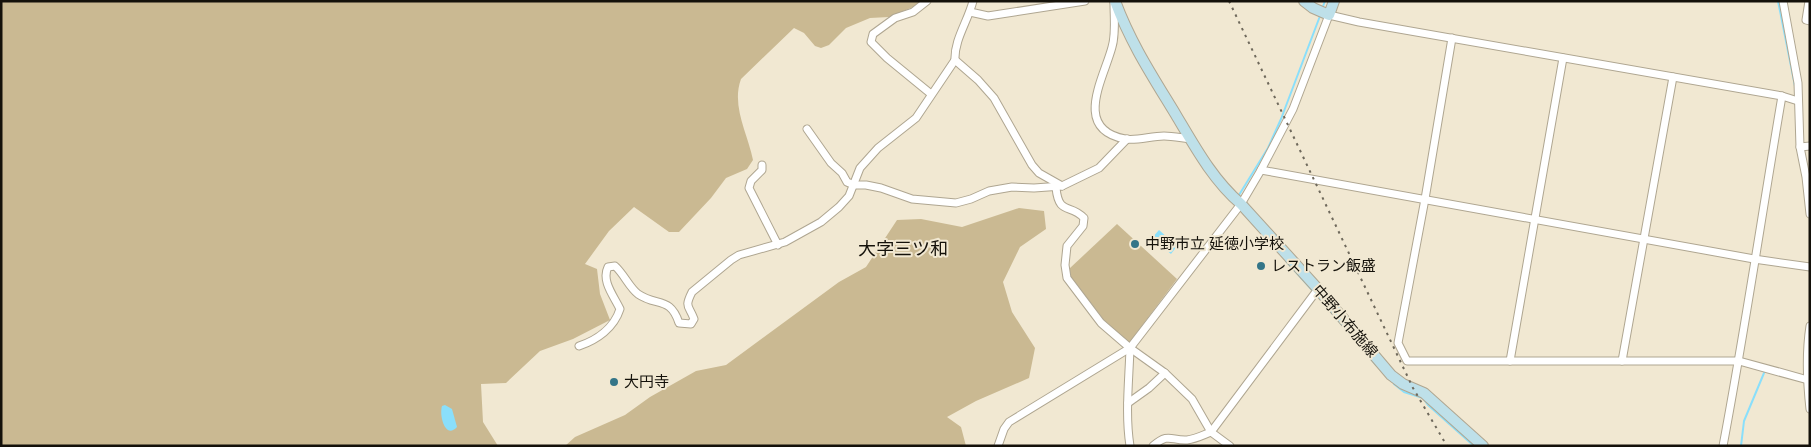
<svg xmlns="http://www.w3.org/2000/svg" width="1811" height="447" viewBox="0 0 1811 447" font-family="'Fira Sans','Noto Sans JP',sans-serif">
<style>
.green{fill:#cab992}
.water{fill:#8adffb}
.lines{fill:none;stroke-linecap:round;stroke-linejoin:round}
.stream{stroke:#8adffb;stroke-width:2}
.street-casing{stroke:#afa691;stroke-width:9}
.secondary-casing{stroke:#afa691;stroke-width:12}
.street{stroke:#fff;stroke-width:7}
.secondary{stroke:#bee0e9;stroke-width:10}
.rail{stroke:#6e685b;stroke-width:2;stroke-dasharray:2.5 5;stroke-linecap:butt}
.poi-dot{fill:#347588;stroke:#f1e8d2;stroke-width:2}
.labels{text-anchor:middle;stroke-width:4;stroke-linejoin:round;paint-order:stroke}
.poi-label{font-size:15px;fill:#14110a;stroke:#f1e8d2;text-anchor:start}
.street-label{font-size:15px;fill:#14110a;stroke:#f1e8d2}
.quarter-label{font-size:18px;fill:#14110a;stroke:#f1e8d2}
</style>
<rect width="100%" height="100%" fill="#f1e8d2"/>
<g class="green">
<path d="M 1,1 L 921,1 L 913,7 L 889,17 L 870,18 L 846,28 L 829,45 L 821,48 L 815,46 L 804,33 L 794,28 L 741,79 C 731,106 748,134 753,160 L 747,169 L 726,178 L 711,198 L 679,232 L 669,232 L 634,207 L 609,231 L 585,264 L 597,269 L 600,294 L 610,320 L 573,339 L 540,351 L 506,383 L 481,384 L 483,422 L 498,446 L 1,446 Z"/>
<polygon points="1019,208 1044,211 1046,229 1020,247 1003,282 1012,312 1035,348 1029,378 976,401 947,417 961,427 966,446 565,446 575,437 625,415 650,397 696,371 726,365 839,282 866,267 897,220 921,219 962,227"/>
<polygon points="1117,224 1177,279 1129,343 1104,320 1071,277 1069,269"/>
</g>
<g class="water">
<polygon points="1159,230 1177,246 1171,254 1152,238"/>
<path d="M 445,405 L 452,409 L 457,427 C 445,440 439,415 442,406 Z"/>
</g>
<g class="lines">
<g class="stream">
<polyline points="1778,1 1795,86"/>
<polyline points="1322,9 1325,1"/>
<polyline points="1239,195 1268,148 1281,119 1320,16"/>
<polyline points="1286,261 1313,291"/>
<polyline points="1327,307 1377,366"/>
<polyline points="1394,384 1404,392 1423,398 1428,405 1474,446"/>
<polyline points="1741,446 1744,421 1764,373"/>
</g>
<defs>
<g id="street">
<polyline points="927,1 913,12 895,18 873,34 871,42 887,58 931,94"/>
<polyline points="1783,1 1798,83 1800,147 1806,177 1810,214"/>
<polyline points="1809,1 1806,20 1810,21"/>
<path d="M 1114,4 C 1114,18 1116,34 1112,47 C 1104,78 1072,129 1125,139 C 1137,141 1151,136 1164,136 C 1172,136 1182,138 1191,139"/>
<polyline points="970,12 988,16 1085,1"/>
<polyline points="1452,38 1425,199 1398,343 1407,361 1739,361 1808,380"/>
<polyline points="955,60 978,80 994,98 1032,165 1039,173 1062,186"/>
<polyline points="807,129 831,163 842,173 847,182 854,185 866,185 881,188 912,199 956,203 971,199 989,191 1012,187 1034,188 1062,186 1099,168 1127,139"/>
<polyline points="1800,147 1810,146"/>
<polyline points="762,165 762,170 751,181 749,188 778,245"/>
<polyline points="1261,170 1754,259 1810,267"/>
<path d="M 1056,188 C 1059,216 1070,203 1084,218 L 1083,226 L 1067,246 L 1065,265 L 1067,278 L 1101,323 L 1130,348 L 1165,373 L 1192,399 L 1211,432 L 1230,446"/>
<path d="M 1810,326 C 1806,352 1807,382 1810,409"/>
<path d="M 579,346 C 597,340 614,328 620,309 C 614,296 601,281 608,267 L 615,266 C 624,274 629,287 638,294 C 657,307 670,296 679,323 L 691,324 L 694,319 C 689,305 684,308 692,292 L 731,260 L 739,255 L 785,242 L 821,222 L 839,207 L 849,196 L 860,168 L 878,148 L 916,118 L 955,60 C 954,40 968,21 973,1"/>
<polyline points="1510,361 1563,58"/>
<polyline points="1622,361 1673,77"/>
<polyline points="1128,403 1149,388 1165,373"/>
<polyline points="998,446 1004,429 1009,422 1130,348 1241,204 1261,170 1293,109 1329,15 1359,22 1782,96 1798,101"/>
<path d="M 1130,446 C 1125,414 1129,381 1130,348"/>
<path d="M 1153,446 C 1169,432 1171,441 1187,440 C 1196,439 1203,435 1211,432 L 1318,289"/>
<path d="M 1723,446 C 1745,330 1762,213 1782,96"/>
</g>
<g id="secondary">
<path d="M 1115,1 C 1131,44 1153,77 1176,115 C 1195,147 1213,180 1241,204 L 1318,289 L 1391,375 L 1403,384 L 1424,393 L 1483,446"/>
<polyline points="1304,1 1313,8 1329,15 1334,1"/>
</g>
</defs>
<use href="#street" class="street-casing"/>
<use href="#secondary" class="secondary-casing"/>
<use href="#street" class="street"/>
<use href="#secondary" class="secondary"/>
<polyline class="rail" points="1229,1 1413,388 1447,446"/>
</g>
<g class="poi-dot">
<circle cx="1135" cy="244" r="5"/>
<circle cx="1261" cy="266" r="5"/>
<circle cx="614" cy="382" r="5"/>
</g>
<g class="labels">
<g class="poi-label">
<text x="1145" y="249">中野市立 延徳小学校</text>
<text x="1271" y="271">レストラン飯盛</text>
<text x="624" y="387">大円寺</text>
</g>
<g class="street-label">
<text transform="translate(1345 321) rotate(49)" y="5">中野小布施線</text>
</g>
<g class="quarter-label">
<text x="903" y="255">大字三ツ和</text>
</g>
</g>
<rect width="1811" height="447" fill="none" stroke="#14110a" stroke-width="5"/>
</svg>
